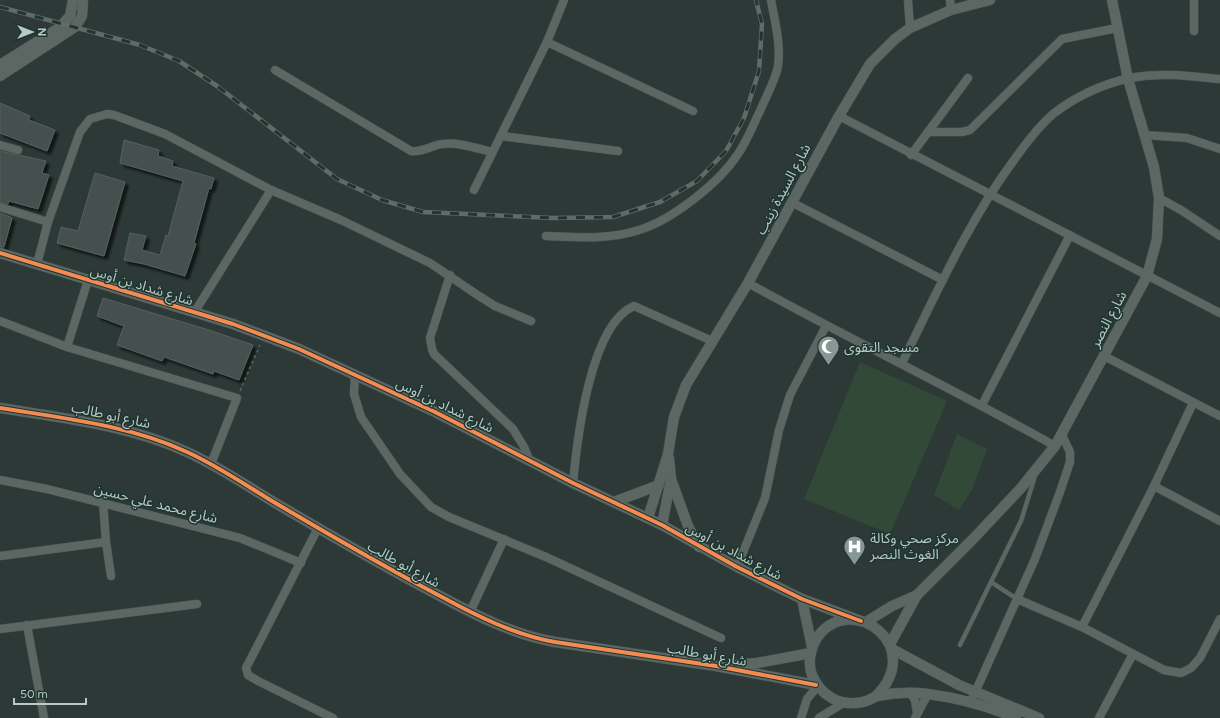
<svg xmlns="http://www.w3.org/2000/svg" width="1220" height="718" viewBox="0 0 1220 718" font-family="Figtree,'Noto Sans Arabic',sans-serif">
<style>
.green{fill:#334937}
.building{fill:#444f4d;stroke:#54615e;filter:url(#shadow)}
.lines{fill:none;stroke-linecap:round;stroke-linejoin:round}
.service-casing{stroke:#4a5452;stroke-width:5}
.minor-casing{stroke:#4a5452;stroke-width:9}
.tertiary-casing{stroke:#4a5452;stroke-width:11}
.path{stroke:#5d6764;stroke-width:1.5;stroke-dasharray:3 3;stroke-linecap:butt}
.service{stroke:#5c6764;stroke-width:4}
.minor{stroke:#5c6764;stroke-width:8}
.tertiary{stroke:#5c6764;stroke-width:10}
.rail-casing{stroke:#606b68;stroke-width:4.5}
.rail{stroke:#1f3530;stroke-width:3;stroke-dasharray:9;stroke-linecap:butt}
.cycleway-casing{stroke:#1f3530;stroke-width:6}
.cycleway{stroke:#f68b52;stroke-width:4}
.labels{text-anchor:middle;stroke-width:3;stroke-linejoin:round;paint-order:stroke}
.street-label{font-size:14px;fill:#b7cac6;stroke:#1f3530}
.poi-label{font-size:14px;fill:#b7cac6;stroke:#1f3530;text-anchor:start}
</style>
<defs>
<filter id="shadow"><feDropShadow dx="3.5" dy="3.5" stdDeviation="1" flood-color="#0009"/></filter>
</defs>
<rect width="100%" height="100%" fill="#2c3936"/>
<g class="green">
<polygon points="860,362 947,401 890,534 804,499"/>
<polygon points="957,434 987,449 972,490 959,510 934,495"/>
</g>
<g class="building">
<polygon points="0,103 30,116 29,120 55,130 47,151 0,133"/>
<polygon points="124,140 159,150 158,156 173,161 172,166 214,178 211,189 209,188 194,243 196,244 185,276 144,264 124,260 130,233 146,236 142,250 160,255 166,235 168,236 183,181 120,163"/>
<polygon points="0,151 46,161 42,173 49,175 38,209 9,201 8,204 0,202"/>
<polygon points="95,173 125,182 104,256 57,243 61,227 78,231"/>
<polygon points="0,213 12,218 4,247 0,247"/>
<polygon points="103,298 209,330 253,345 239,380 214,371 213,374 164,357 162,361 117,345 124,326 97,316"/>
</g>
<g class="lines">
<defs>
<g id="service">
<polyline points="991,582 1017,599"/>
<polyline points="960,645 1021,521 1035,476"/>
</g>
<g id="minor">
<polyline points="908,0 910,28"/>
<polyline points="950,0 951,10"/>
<polyline points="1194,31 1194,0"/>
<polyline points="547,42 693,111"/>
<path d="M 275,70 L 411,151 C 422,153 432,145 442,144 C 458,142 476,148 492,152"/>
<polyline points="839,116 1220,313"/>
<polyline points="928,132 962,132 970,130 1062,39 1117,28"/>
<polyline points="1145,135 1187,138 1220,149"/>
<polyline points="501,136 618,151"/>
<polyline points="0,145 18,150"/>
<polyline points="911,155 968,78"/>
<polyline points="474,190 547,42 564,0"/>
<polyline points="1159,198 1181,210 1220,236"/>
<polyline points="793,203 943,280"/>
<polyline points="0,207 48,222"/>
<path d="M 546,236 C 577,237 609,240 639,230 C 672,220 719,183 738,154 C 747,141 753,125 760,111 C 766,96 775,82 778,66 C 781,44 775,22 771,0"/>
<polyline points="37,264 48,222 80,132 90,119 107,114 114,115 165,134 271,190 341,220 430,263 479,296 495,306 531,321"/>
<polyline points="450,275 430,338 432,349 434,354 455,374 513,429 524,447 529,459"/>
<path d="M 748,283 C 849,339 954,389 1055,446"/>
<polyline points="194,313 271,190"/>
<polyline points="0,321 67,347 237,398 211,464"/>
<polyline points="67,347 88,280"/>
<polyline points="1104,356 1220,416"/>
<path d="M 902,363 C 936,294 968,222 1014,160 C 1026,143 1038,127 1053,114 C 1075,97 1103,84 1130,78 C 1160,72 1190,76 1220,79"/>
<polyline points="355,374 354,394 361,417 400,474 431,507 449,517 546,557 721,638"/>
<polyline points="1193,403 1154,486 1082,627 1164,670 1181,673 1191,668 1200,658 1220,619"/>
<polyline points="982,405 1070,235"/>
<polyline points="0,480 47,489 240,538 301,563"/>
<path d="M 573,483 C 577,440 590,324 634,306 L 712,341"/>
<polyline points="1154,486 1220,521"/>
<polyline points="318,528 246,668 248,675 258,681 333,718"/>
<polyline points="106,542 111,576"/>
<polyline points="0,556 106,542 103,502"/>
<polyline points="737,567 765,498 779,430 790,395 826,326"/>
<polyline points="1017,599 1082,627"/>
<polyline points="470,612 504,539"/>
<polyline points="27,625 44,718"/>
<polyline points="0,629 197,604"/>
<polyline points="910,693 915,700 917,713"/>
<polyline points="973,697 1035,559 1060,492 1070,462 1070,452 1062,435"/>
<polyline points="801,718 807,699 817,687"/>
<polyline points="819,718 843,703"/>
<polyline points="915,718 928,694"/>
<polyline points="1099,718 1133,654"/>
</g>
<g id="tertiary">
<polyline points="0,65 59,28 70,16 73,0"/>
<polyline points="0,76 75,27 82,16 83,0"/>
<polyline points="0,253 233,324 299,349 435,412 573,483 662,525 737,567 802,599 861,621"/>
<path d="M 0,408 C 62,418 129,425 187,452 C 216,465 244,484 272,501 C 328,534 384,567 442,597 C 477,616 515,635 555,642 L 716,666 L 816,685"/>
<polyline points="671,479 688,526 699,547"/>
<polyline points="614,502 659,485"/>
<polyline points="648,518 668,454 674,417 686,385 748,283 839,116 870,64 895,39 910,28 951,10 990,0"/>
<polyline points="662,525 671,479 669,458"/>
<polyline points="802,599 812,647"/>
<polyline points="866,622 892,606 917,595"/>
<polyline points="890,644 917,595 974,538 1021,488 1055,446 1147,276 1157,239 1159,198 1154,167 1128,79 1112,0"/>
<polyline points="892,649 959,685 1039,718"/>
<polyline points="732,665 757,663 811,653"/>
<path d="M 875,697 C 927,647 853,592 819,635 C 811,646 807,661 812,675 C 821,696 840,707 863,702 C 868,701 872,698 877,696 C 893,693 912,692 928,694 C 959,698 988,706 1016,718"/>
</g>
</defs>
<use href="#service" class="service-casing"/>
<use href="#minor" class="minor-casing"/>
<use href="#tertiary" class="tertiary-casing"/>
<polyline class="path" points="240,391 260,345"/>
<use href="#service" class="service"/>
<use href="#minor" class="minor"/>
<use href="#tertiary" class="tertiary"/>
<defs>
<polyline id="rail" points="0,7 140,45 179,61 217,86 337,179 382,200 423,212 552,218 613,217 660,202 697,181 726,151 744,118 759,71 762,24 756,0"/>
</defs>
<use href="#rail" class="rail-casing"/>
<use href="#rail" class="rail"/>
<defs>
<g id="cycleway">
<polyline points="0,253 233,324 299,349 435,412 573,483 662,525 737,567 802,599 861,621"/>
<path d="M 0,408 C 62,418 129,425 187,452 C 216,465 244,484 272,501 C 328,534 384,567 442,597 C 477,616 515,635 555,642 L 716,666 L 816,685"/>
</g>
</defs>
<use href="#cycleway" class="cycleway-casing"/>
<use href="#cycleway" class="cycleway"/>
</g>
<defs>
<symbol id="mosque-pin" viewBox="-11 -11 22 30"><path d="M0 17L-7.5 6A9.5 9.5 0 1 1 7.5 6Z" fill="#869794" stroke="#1f3530"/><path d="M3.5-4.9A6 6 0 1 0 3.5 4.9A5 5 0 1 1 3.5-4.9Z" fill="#fff"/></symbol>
<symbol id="hospital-pin" viewBox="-11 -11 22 30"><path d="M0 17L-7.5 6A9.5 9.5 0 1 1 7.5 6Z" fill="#869794" stroke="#1f3530"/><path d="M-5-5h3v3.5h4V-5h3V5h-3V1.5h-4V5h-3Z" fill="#fff"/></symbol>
</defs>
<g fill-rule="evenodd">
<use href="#mosque-pin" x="816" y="334" width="25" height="34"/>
<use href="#hospital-pin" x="842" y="534" width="25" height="34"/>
</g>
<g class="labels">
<g class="street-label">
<text transform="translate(783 189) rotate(-62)" y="5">شارع السيدة زينب</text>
<text transform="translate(142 285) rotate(17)" y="5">شارع شداد بن أوس</text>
<text transform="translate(1108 319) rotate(-62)" y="5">شارع النصر</text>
<text transform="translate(445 405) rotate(26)" y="5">شارع شداد بن أوس</text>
<text transform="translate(111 415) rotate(12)" y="5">شارع أبو طالب</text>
<text transform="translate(156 503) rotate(14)" y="5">شارع محمد علي حسين</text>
<text transform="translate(734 551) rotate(28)" y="5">شارع شداد بن أوس</text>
<text transform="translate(404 564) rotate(29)" y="5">شارع أبو طالب</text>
<text transform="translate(707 654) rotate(10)" y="5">شارع أبو طالب</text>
</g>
<g class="poi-label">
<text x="844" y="352">مسجد التقوى</text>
<text x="870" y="543">مركز صحي وكالة<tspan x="870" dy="16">الغوث النصر</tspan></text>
</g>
</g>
<g transform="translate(32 32) rotate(90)" stroke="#1f3530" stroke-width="3" paint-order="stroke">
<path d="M0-3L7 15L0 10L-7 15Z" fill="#b7cac6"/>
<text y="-6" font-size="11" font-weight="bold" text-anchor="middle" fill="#b7cac6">N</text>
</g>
<path d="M14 698v6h72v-6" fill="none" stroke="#b7cac6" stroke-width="2"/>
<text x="20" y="698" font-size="12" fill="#b7cac6" stroke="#1f3530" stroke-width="3" paint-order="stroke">50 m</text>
</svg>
